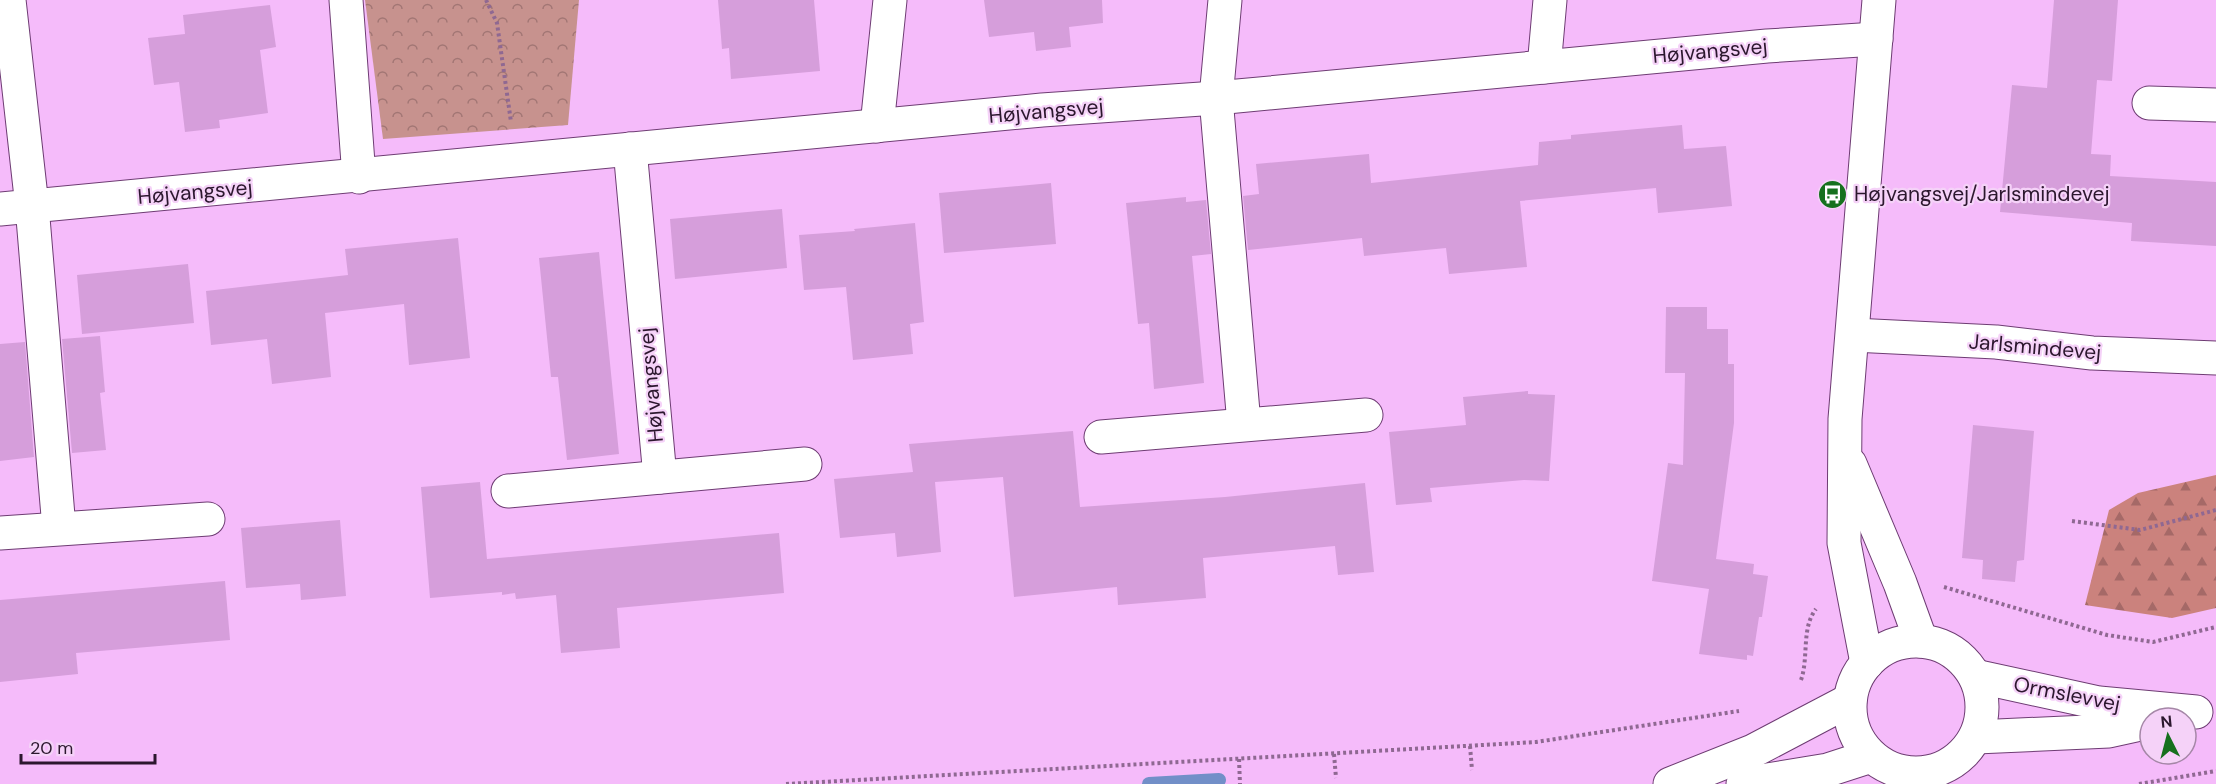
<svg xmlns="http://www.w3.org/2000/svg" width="2216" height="784" viewBox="0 0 2216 784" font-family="'DM Sans',sans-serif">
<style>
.forest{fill:url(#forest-firs)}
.park{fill:url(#park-crowns)}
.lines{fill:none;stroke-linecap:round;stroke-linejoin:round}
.stream{stroke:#728fc8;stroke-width:14}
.building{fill:#d69edb}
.street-casing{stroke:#6e3c73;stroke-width:35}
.secondary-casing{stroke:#6e3c73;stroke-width:35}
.path{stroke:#8f6892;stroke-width:4;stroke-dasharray:3 3;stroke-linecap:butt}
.street{stroke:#fff;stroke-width:33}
.secondary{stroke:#fff;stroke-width:33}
.labels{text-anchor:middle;stroke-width:4.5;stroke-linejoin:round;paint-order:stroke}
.street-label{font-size:21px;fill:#2c172e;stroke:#f5d2f8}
.poi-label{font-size:21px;fill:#2c172e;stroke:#f5d2f8;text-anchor:start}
</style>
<defs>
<pattern id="forest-firs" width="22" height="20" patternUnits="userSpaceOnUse" patternTransform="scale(1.5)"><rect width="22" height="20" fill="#cb827d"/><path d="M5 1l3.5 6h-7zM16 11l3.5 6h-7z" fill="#a56967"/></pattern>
<pattern id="park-crowns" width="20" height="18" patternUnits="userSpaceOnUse" patternTransform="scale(1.5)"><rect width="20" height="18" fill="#c7928e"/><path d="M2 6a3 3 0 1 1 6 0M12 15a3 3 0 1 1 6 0" fill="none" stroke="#a27674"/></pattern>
</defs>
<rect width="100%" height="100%" fill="#f5bbfa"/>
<polygon class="forest" points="2216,475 2216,608 2172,618 2085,605 2109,510 2138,493"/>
<polygon class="park" points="365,0 579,0 568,125 383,139"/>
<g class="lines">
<polyline class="stream" points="1149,784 1219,780"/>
</g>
<g class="building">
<polygon points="718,0 814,0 820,71 731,79 729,48 722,49"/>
<polygon points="984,0 1102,0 1103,23 1069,27 1071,47 1036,51 1034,32 989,37"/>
<polygon points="2054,0 2118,0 2112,81 2097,80 2091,154 2111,155 2110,176 2216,182 2216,246 2131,241 2132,223 2000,212 2012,85 2047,88"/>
<polygon points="270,5 276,47 260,50 268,113 219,120 220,128 185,132 179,82 154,85 148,38 185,34 183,15"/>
<polygon points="1682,125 1684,149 1726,146 1732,206 1658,213 1656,188 1520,201 1527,267 1449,274 1446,248 1364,256 1362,238 1248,250 1243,196 1259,194 1256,164 1369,154 1371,183 1538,165 1539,142 1571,139 1571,135"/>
<polygon points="1051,183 1056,244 944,253 939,193"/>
<polygon points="1186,197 1186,202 1206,200 1211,254 1192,256 1204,383 1154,389 1149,323 1138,324 1126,203"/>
<polygon points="782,209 787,268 675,279 670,219"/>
<polygon points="915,223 924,322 910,324 913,354 853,360 846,287 804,290 799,235 855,231 854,229"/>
<polygon points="458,238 470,358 409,365 404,304 325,313 331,377 272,384 267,339 211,345 206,291 348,275 345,249"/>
<polygon points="599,252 619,454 567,460 558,377 551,377 539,258"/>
<polygon points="188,264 194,323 82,334 77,275"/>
<polygon points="1666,307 1707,307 1707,329 1728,329 1728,364 1734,364 1734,423 1716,559 1754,564 1753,574 1768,576 1762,617 1759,617 1753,656 1747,655 1747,660 1699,654 1709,589 1652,581 1668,463 1683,465 1685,373 1665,373"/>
<polygon points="100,336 105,392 100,393 106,450 72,453 62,339"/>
<polygon points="25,342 34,457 0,461 0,344"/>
<polygon points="1528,391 1528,394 1555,395 1549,481 1524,480 1430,488 1432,502 1396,505 1389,432 1466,425 1463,397"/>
<polygon points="1973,425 2034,431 2024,560 2017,561 2015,582 1982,579 1983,560 1962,558"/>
<polygon points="1073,431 1080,507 1225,497 1365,483 1374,572 1338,575 1335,546 1203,558 1206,598 1118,605 1117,587 1014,597 1003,477 935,482 941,552 897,557 895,533 840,538 834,479 913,472 909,444"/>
<polygon points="480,482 487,559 779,533 784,593 617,608 620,648 561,653 556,595 516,599 515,593 502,595 502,592 430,598 421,487"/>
<polygon points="340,520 346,596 301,600 300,584 246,588 241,528"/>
<polygon points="225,581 230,640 76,653 78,674 0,682 0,600"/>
</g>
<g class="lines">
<defs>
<g id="street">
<polyline points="9,0 32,206 59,528"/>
<polyline points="346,0 359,177"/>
<polyline points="1225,0 1216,98 1244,424"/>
<polyline points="1544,67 1550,0"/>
<polyline points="2149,103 2216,105"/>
<polyline points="877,126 890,0"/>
<polyline points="630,149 660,477"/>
<polyline points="0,209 1042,110 1216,98 1767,46 1876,39"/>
<polyline points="1853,335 1996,342 2092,353 2216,358"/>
<polyline points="1101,437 1366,415"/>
<polyline points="508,491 805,464"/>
<polyline points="0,533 208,519"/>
</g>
<g id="secondary">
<polyline points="1850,464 1900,583 1921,641"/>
<circle cx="1916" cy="707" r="66"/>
<polyline points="1867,663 1844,543 1845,419 1879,0"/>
<polyline points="1975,676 2099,703 2196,712"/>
<polyline points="1976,737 2109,731 2150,722"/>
<polyline points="1670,784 1753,751 1850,700"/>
<polyline points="1743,784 1828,770 1871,756"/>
</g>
</defs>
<use href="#street" class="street-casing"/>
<use href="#secondary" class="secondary-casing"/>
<g class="path">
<polyline points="486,0 497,23 511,122"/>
<polyline points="2072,521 2140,530 2216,510"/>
<polyline points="1944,587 2107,635 2153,642 2216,627"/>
<path d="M 1801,680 C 1809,657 1801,628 1816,609"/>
<polyline points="1470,746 1472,770"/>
<polyline points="1334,754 1336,778"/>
<polyline points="1239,759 1240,784"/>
<polyline points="786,784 1536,742 1739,711"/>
<polyline points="2139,784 2216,771"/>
</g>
<use href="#street" class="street"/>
<use href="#secondary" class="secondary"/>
</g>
<defs>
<symbol id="bus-disc" viewBox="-11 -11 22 22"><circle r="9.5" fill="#16711e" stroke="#f5d2f8"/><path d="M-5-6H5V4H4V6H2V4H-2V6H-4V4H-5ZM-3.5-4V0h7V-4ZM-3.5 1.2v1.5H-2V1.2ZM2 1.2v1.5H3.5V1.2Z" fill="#fff"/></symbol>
</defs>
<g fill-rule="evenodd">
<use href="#bus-disc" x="1816" y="178" width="33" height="33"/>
</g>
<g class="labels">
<g class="street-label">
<text transform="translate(1710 51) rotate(-5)" y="7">Højvangsvej</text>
<text transform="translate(1046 111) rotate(-5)" y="7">Højvangsvej</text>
<text transform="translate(195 192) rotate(-5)" y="7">Højvangsvej</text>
<text transform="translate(2035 347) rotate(5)" y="7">Jarlsmindevej</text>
<text transform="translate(651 385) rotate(-95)" y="7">Højvangsvej</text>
<text transform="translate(2067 694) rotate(11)" y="7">Ormslevvej</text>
</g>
<g class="poi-label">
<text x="1854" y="201">Højvangsvej/Jarlsmindevej</text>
</g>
</g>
<g transform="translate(2168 736) rotate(354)"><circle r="28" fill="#f5d2f8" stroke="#a587a7" stroke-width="1.5"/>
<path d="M0-4.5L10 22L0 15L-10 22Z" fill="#16711e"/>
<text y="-9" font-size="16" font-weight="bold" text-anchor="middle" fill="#2c172e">N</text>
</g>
<path d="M21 754v9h134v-9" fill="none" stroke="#2c172e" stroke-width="3"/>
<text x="30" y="754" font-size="18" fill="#2c172e" stroke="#f5d2f8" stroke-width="4.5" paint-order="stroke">20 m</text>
</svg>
